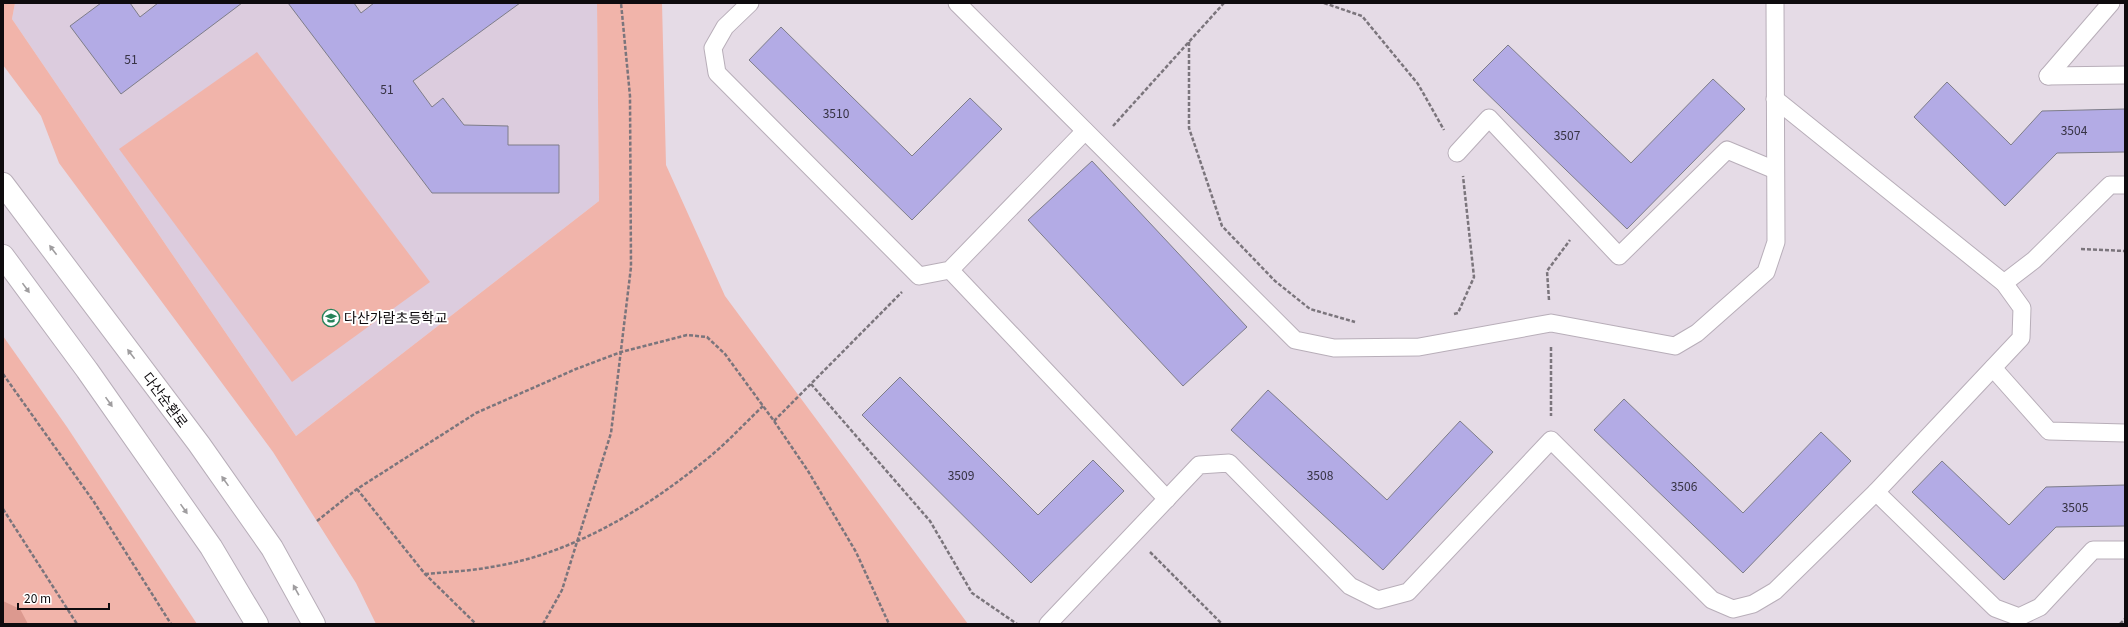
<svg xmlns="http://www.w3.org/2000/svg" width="2128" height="627" viewBox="0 0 2128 627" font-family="Georgia,'Noto Sans KR',serif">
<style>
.built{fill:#dcccde}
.green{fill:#f1b4aa}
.forest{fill:#dc998f}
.building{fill:#b3abe5;stroke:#7e7d89}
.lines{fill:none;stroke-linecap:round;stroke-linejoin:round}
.lane-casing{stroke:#b8aeb9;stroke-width:19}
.secondary-casing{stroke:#b8aeb9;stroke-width:24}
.path{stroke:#7b757c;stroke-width:2.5;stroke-dasharray:4 2;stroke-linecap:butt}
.lane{stroke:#fff;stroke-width:17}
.secondary{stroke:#fff;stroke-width:22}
.oneway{fill:#9f9d9f}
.labels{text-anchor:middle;stroke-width:4;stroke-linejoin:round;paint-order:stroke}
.number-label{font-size:12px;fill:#373344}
.poi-label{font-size:14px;fill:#0e0b0e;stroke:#fff;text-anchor:start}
.street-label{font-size:14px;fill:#0e0b0e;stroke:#fff}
</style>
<rect width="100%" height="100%" fill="#e5dbe6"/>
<polygon class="built" points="15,3 597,3 599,201 296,436 12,19"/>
<g class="green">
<polygon points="3,3 15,3 12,19 296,436 599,201 597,3 662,3 666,165 725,296 968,624 376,624 356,583 273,452 59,163 41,116 3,65"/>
<polygon points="257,52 430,282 292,382 119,149"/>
<polygon points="3,336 67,427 197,624 3,624"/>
</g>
<polygon class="forest" points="3,601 20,609 28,624 3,624"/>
<g class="building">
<polygon points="101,3 130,3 140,17 158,3 242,3 121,94 70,26"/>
<polygon points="288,3 354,3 361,13 374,3 520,3 413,81 432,107 443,98 464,125 508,126 508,145 559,145 559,193 432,193"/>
<polygon points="781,27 912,156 970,98 1002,129 912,220 749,60"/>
<polygon points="1508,45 1631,163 1713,79 1745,109 1627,229 1473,80"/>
<polygon points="1947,82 2011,145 2042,111 2125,109 2125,152 2057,153 2005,206 1914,117"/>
<polygon points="1092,161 1247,327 1183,386 1028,220"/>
<polygon points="900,377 1038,515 1093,460 1124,491 1031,583 862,415"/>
<polygon points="1268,390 1387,500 1460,421 1493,452 1383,570 1231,430"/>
<polygon points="1624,399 1743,513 1821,432 1851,461 1743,573 1594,430"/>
<polygon points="1942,461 2009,525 2046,487 2125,485 2125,526 2056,527 2004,580 1912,492"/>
</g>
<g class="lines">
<defs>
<g id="lane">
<polyline points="750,3 725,27 713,48 717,73 919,276 950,270 1085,131"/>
<polyline points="957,3 1295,340 1334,348 1419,347 1551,323 1675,346 1697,333 1766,272 1776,242 1775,3"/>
<polyline points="2048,76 2111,3"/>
<polyline points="2048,76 2125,75"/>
<polyline points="1775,99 2004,283 2022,308 2021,338 1876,492"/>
<polyline points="1457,153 1489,118 1619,256 1727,150 1775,170"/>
<polyline points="950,270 1167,499"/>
<polyline points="2004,283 2034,260 2110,185 2125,185"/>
<polyline points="1993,368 2049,431 2125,433"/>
<polyline points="1048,624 1199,465 1229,463 1350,586 1378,600 1408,592 1551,440 1712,600 1733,609 1753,604 1775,591 1876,492 1995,608 2019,617 2040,607 2093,550 2125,550"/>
</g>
<g id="secondary">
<polyline points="3,184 199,444 272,548 314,624"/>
<polyline points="3,256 87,370 211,547 257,624"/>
</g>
</defs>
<use href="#lane" class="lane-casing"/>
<use href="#secondary" class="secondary-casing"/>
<g class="path">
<polyline points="1324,3 1362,16 1418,84 1444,130"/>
<polyline points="1189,42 1189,128 1222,226 1275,281 1310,309 1355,322"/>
<polyline points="1113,126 1224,3"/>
<polyline points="2081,249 2125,251"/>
<polyline points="1549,300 1547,271 1570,240"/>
<polyline points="1454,314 1458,313 1474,277 1463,176"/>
<polyline points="1551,347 1551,416"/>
<polyline points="3,374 94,502 171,624"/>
<polyline points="811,384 930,521 972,593 1017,624"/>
<polyline points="774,421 902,292"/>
<polyline points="357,489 425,574 476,624"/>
<polyline points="3,509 77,624"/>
<polyline points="317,521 357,489 476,413 576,369 621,352 687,335 707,337 725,354 774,421 808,471 856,552 889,624"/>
<polyline points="1150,552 1222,624"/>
<path d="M 425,574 C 447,572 470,571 491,567 C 569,555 643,511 703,462 C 724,446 743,425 763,406"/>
<polyline points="543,624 562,590 611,433 631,267 630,96 621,3"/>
<polyline points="2120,624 2125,619"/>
</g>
<use href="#lane" class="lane"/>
<use href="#secondary" class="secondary"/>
</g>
<defs><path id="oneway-solid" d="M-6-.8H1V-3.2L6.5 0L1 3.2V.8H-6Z"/></defs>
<g class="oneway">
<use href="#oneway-solid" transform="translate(53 250) rotate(-127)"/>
<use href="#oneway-solid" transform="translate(26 288) rotate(54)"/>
<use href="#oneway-solid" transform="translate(131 354) rotate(-127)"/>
<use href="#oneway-solid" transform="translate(109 402) rotate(55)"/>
<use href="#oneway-solid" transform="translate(225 481) rotate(-125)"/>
<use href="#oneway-solid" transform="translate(184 509) rotate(55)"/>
<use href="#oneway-solid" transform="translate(296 590) rotate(-119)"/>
</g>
<defs>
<symbol id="school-ring" viewBox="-11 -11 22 22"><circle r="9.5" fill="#fff" stroke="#268359" stroke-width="1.5"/><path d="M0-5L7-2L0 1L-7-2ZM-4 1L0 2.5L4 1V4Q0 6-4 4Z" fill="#268359"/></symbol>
</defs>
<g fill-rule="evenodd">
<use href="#school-ring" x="321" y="308" width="20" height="20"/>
</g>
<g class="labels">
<g class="number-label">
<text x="131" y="64">51</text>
<text x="387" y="94">51</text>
<text x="836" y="118">3510</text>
<text x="2074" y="135">3504</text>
<text x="1567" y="140">3507</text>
<text x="961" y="480">3509</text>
<text x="1320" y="480">3508</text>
<text x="1684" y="491">3506</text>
<text x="2075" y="512">3505</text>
</g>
<g class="poi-label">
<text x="344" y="323">다산가람초등학교</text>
</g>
<g class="street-label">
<text transform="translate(165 400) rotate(53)" y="5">다산순환로</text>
</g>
</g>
<rect width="2128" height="627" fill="none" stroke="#0e0b0e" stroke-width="8"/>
<path d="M18 603v6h91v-6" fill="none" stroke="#0e0b0e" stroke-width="2"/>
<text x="24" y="603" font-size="12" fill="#0e0b0e" stroke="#ffffff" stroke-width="3" paint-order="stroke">20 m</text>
</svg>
